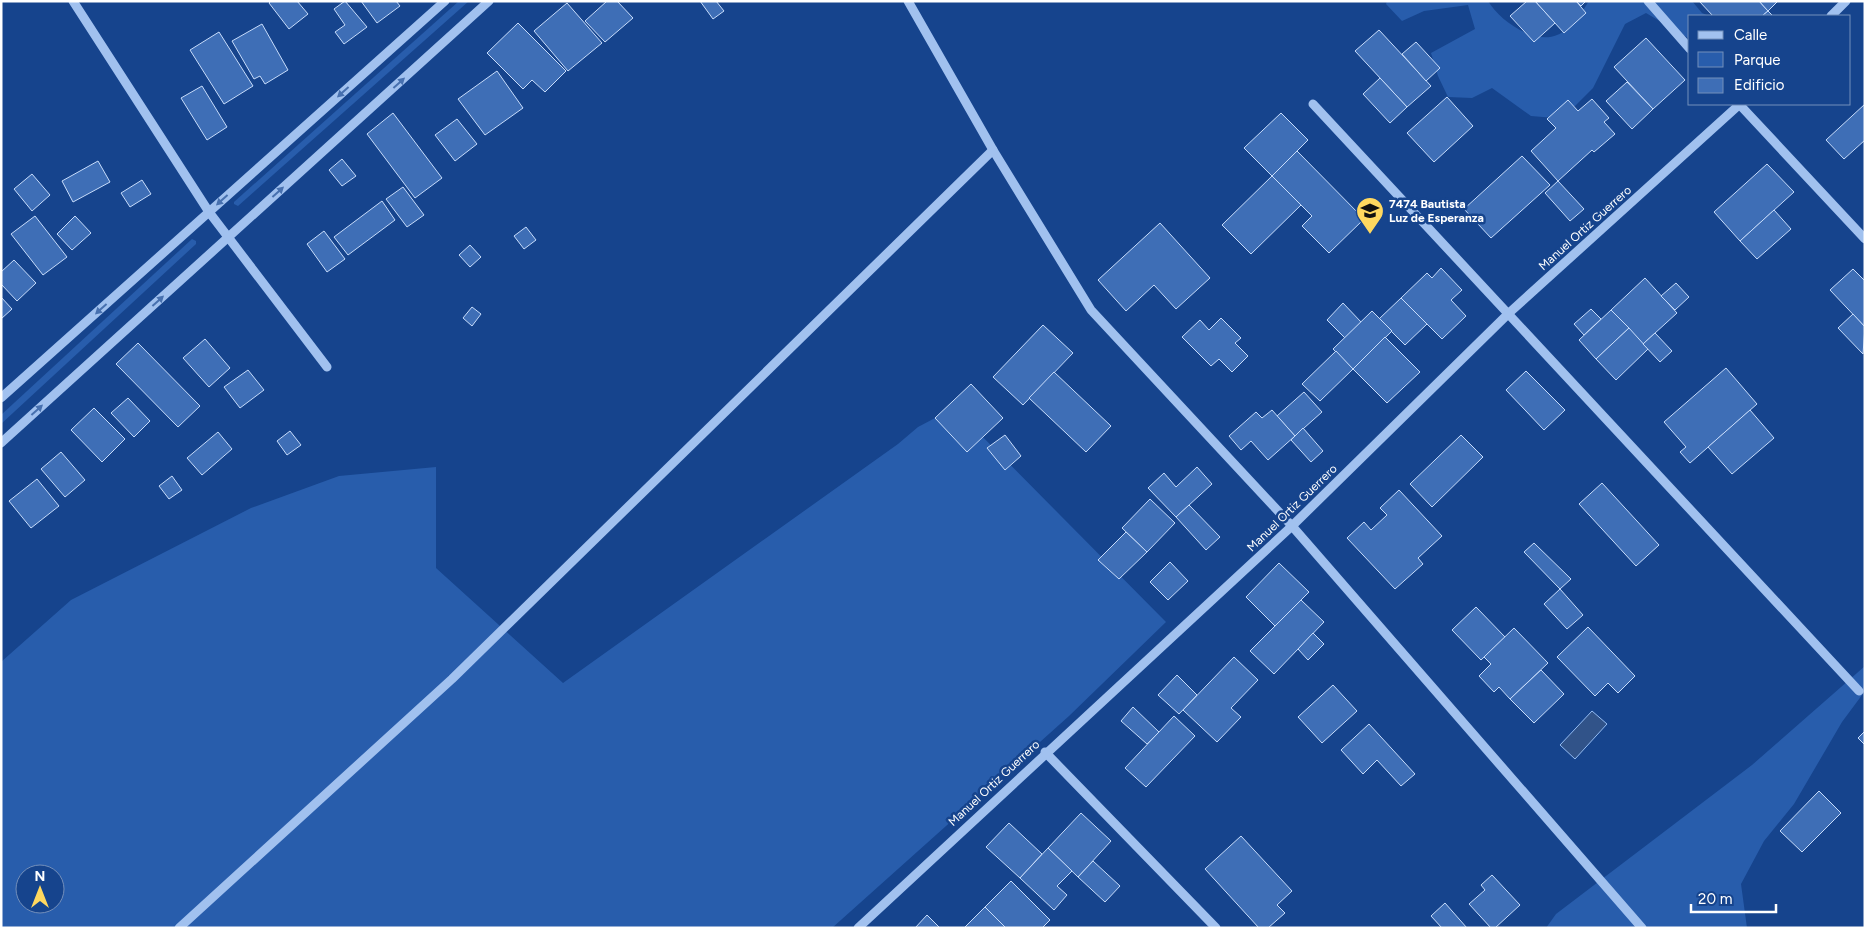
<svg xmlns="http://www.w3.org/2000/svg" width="1866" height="929" viewBox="0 0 1866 929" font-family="Figtree,sans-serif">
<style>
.green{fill:#285dac;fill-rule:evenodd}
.water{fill:#315389;stroke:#93bbf2}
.building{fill:#3e6eb6;stroke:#c7dcfb}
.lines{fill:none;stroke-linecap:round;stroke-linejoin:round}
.minor{stroke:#a1c1ef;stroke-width:9}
.oneway{fill:#4770af}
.labels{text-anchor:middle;stroke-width:5;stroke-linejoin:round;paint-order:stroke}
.poi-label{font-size:12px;font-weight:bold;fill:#fff;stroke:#16448d;text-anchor:start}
.street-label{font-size:12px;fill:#fff;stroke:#16448d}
</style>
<rect width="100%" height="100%" fill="#16448d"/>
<g class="green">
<polygon points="459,1 469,1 238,206 234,204 234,202"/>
<path d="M 1387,1 L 1488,1 C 1499,20 1534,45 1557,35 C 1571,30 1581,13 1589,1 L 1692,1 L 1702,13 L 1709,16 L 1690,16 L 1690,39 L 1646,13 L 1625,24 L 1593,88 L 1575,106 L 1555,118 L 1531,116 L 1492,88 L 1472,98 L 1448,97 L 1438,76 L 1431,53 L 1475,29 L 1468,5 L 1424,11 L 1402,21 L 1386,4 Z"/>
<polygon points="192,239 196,241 196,244 1,424 1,415"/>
<path d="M 954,408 L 1166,622 L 1069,716 L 832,928 L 1,928 L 1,662 L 71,600 L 251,508 L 339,476 L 436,467 L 436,568 L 563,683 L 898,444 L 918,427 ZM 25,874 L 55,874 L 55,904 L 25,904 Z"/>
<polygon points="1865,666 1865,691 1842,722 1794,804 1764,841 1741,884 1747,928 1546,928 1556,914 1752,765"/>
</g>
<polygon class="water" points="1592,711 1607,724 1575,759 1560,745"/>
<g class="building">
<polygon points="271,1 297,1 308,14 289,29 269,3"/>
<polygon points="345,1 367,27 344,44 335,32 345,25 334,9"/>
<polygon points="361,1 396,1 400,6 377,23"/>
<polygon points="607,1 617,1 633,18 605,42 585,21"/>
<polygon points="700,1 716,1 724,11 713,19"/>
<polygon points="1527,1 1535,1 1555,23 1534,42 1510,16"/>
<polygon points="1535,1 1576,1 1586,13 1564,33"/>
<polygon points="1576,1 1586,1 1581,6"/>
<polygon points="1699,1 1759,1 1768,11 1762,16 1713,16"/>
<polygon points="1759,1 1778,1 1768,11"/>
<polygon points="567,3 602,43 568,71 534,31"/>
<polygon points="1768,11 1773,16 1762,16"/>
<polygon points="518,23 566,71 545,92 532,80 523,89 487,53"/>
<polygon points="262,24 288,70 265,84 260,76 254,79 232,41"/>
<polygon points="1379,30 1431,86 1407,107 1355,51"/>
<polygon points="219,32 253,86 224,104 190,50"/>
<polygon points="1646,38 1685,80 1653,109 1614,67"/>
<polygon points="1416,42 1440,68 1426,81 1402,54"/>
<polygon points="497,71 523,108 485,135 458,99"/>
<polygon points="1380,78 1407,107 1390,123 1363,94"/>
<polygon points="1627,82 1653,109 1632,129 1606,101"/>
<polygon points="202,86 227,127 207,140 181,98"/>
<polygon points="1447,97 1473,126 1434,162 1407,133"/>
<polygon points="1592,99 1609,118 1604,122 1615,134 1594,152 1592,150 1558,181 1531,151 1556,128 1547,119 1568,100 1578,111"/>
<polygon points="1865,104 1865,140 1844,159 1826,140"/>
<polygon points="393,113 442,178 415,198 367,134"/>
<polygon points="1281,113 1308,140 1272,176 1244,148"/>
<polygon points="457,119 477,144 455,161 435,135"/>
<polygon points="1297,151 1364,219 1329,253 1302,226 1312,216 1272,176"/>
<polygon points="1522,156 1550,185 1491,238 1464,209"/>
<polygon points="342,159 356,176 342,186 329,170"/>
<polygon points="98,161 110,182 73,202 62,181"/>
<polygon points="1767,164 1794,192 1740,241 1714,212"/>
<polygon points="32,174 50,195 32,211 14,189"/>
<polygon points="1272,176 1301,205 1251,254 1222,225"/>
<polygon points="142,180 151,194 130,207 121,193"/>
<polygon points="1558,181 1584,209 1570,221 1545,193"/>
<polygon points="403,187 424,215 407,227 386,199"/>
<polygon points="382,201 395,220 348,255 334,237"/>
<polygon points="1774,210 1791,229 1757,259 1740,241"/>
<polygon points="35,216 67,257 43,275 11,234"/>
<polygon points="75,216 91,233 72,250 57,234"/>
<polygon points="1160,223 1210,278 1176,309 1154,285 1126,311 1098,280"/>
<polygon points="526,227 536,240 524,249 514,236"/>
<polygon points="324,231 345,259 327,272 307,244"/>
<polygon points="470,245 481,257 470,267 459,255"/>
<polygon points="14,260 36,283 17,301 1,284 1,272"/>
<polygon points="1441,268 1462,290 1451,300 1466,316 1442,339 1401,298 1427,273 1432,278"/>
<polygon points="1853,269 1865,281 1865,327 1830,290"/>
<polygon points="1645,278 1677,313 1643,344 1611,310"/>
<polygon points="1676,283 1689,297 1675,310 1661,296"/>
<polygon points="1,297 12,309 1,319"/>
<polygon points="1401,298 1427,324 1405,345 1379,319"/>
<polygon points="1343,303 1361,322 1345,338 1327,320"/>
<polygon points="472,307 481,314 472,326 463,318"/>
<polygon points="1591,309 1601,319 1584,335 1574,324"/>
<polygon points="1611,310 1629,328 1596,359 1579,340"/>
<polygon points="1372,311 1392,331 1353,369 1333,349"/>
<polygon points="1853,314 1865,327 1863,354 1838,328"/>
<polygon points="1221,318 1241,338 1235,343 1248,356 1232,372 1219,359 1211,366 1182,337 1200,320 1209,330"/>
<polygon points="1043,325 1073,353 1023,405 993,377"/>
<polygon points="1629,328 1648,349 1616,380 1596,359"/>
<polygon points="1655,333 1672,351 1660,362 1643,344"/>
<polygon points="1385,337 1420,372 1387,403 1353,369"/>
<polygon points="205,339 230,368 209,387 183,358"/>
<polygon points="138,343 200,406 178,427 116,364"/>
<polygon points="1336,351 1353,369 1320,401 1302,384"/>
<polygon points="1726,368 1757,404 1690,463 1680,452 1686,447 1664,422"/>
<polygon points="248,370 264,390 240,408 224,387"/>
<polygon points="1526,371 1565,410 1544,430 1506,390"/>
<polygon points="1054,372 1111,426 1086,452 1029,398"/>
<polygon points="971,384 1003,418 967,452 935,418"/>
<polygon points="1304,392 1322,412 1295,436 1277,416"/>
<polygon points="128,398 150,421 134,437 111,413"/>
<polygon points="94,408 125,439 102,462 71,430"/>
<polygon points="1272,410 1295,436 1268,460 1251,441 1241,450 1229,436 1256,412 1262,418"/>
<polygon points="1750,410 1774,438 1732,474 1708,447"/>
<polygon points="1303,428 1323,451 1311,462 1291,440"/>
<polygon points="290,431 301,445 287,455 277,441"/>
<polygon points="218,432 232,449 202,475 187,458"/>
<polygon points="1005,435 1021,456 1005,470 987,448"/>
<polygon points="1461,435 1483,457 1432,507 1410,484"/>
<polygon points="61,452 85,480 65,497 41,469"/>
<polygon points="1197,467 1212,484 1176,517 1148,488 1164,473 1176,487"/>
<polygon points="172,476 182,490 169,499 159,486"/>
<polygon points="37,479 59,506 31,528 9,501"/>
<polygon points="1602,483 1659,545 1636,566 1579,504"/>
<polygon points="1399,490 1442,536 1418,558 1423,564 1395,589 1347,538 1364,522 1371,530 1387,515 1380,508"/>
<polygon points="1150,499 1175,523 1147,552 1122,528"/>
<polygon points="1189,505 1220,537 1206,550 1176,517"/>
<polygon points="1126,532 1147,552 1119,579 1098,560"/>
<polygon points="1534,543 1571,579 1560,589 1524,552"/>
<polygon points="1170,562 1188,581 1168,600 1150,582"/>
<polygon points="1279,563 1309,592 1275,626 1246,597"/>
<polygon points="1560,589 1583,615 1567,629 1544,604"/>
<polygon points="1301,600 1324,622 1274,674 1250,651"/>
<polygon points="1476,607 1505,637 1481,660 1452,630"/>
<polygon points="1588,627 1635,676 1618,693 1608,683 1595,696 1557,657"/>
<polygon points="1514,628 1548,663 1510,699 1499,687 1494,692 1479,676 1491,664 1484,657"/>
<polygon points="1313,633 1324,644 1308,660 1298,649"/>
<polygon points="1234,657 1258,680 1231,708 1241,717 1217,742 1183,710"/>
<polygon points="1541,670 1564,694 1534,723 1510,699"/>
<polygon points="1177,675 1197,695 1179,714 1158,695"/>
<polygon points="1333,685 1357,711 1322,743 1298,717"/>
<polygon points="1133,707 1159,732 1147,744 1121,721"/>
<polygon points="1174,716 1195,736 1146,787 1125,768"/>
<polygon points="1369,724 1415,774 1401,786 1377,760 1363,774 1341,750"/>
<polygon points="1865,731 1865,745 1858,738"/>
<polygon points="1819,791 1841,813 1802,852 1780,831"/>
<polygon points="1081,813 1111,841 1078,877 1048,848"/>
<polygon points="1009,823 1042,854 1020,878 986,847"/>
<polygon points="1241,836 1292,891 1277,905 1285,913 1268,928 1259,928 1205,869"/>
<polygon points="1048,848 1072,871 1057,886 1067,895 1054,910 1020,878"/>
<polygon points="1093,861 1120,886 1105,902 1078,877"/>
<polygon points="1492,875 1520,905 1495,928 1491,928 1469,904 1485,890 1481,885"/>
<polygon points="1011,881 1050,920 1042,928 1006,928 985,907"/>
<polygon points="1445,903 1467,928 1442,928 1431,916"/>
<polygon points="985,907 1006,928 964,928"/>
<polygon points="927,915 940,928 915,928"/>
</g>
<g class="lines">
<g class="minor">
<polyline points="73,1 209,212 327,367"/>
<polyline points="908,1 993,150 1091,310 1292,526 1642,928"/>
<polyline points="1648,1 1690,49"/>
<polyline points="1831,16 1846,1"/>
<polyline points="1313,104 1859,691"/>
<polyline points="1739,104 1865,239"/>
<polyline points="1,398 445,1"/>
<polyline points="1,443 489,1"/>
<polyline points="1045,752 1216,928"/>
<polyline points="179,928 452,679 993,150"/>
<polyline points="858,928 1292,526 1509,313 1740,104"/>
</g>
</g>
<defs><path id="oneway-solid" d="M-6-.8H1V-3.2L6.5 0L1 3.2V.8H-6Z" transform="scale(1.25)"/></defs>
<g class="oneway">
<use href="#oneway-solid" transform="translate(399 83) rotate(-42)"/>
<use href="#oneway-solid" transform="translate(343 92) rotate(138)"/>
<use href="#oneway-solid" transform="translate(278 192) rotate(-42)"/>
<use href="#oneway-solid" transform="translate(222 200) rotate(138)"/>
<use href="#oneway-solid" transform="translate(158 301) rotate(-42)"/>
<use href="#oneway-solid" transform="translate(101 309) rotate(138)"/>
<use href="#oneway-solid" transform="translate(37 410) rotate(-42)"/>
</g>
<defs>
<symbol id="school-pin" viewBox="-11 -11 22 30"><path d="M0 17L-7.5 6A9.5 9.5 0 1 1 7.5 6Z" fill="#ffd85f" stroke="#16448d"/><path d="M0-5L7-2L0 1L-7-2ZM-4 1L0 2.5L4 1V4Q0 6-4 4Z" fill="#111"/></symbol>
</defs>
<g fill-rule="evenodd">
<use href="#school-pin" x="1354" y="195" width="32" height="43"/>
</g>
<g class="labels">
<g class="poi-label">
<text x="1389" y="208">7474 Bautista<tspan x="1389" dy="14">Luz de Esperanza</tspan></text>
</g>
<g class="street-label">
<text transform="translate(1585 228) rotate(-42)" y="4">Manuel Ortiz Guerrero</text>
<text transform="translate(1292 508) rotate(-44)" y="4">Manuel Ortiz Guerrero</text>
<text transform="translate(994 783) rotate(-43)" y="4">Manuel Ortiz Guerrero</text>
</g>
</g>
<rect width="1866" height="929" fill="none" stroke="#ffffff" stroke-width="5"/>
<rect x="1688" y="15" width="162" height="90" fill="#16448d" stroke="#738fbb"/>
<rect x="1698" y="31" width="25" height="8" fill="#a1c1ef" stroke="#738fbb"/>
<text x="1734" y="40" font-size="15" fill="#ffffff">Calle</text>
<rect x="1698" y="52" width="25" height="15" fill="#285dac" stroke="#738fbb"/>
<text x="1734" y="65" font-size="15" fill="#ffffff">Parque</text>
<rect x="1698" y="78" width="25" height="15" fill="#3e6eb6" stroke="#738fbb"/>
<text x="1734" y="90" font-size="15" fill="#ffffff">Edificio</text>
<g transform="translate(40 889)"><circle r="24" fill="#16448d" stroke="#738fbb"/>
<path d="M0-4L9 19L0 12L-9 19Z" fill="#ffd85f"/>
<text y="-8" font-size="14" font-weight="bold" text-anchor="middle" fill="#ffffff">N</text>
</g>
<path d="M1691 904v8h85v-8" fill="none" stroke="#ffffff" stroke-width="2.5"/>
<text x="1698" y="904" font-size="15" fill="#ffffff" stroke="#16448d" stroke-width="4" paint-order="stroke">20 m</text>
</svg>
